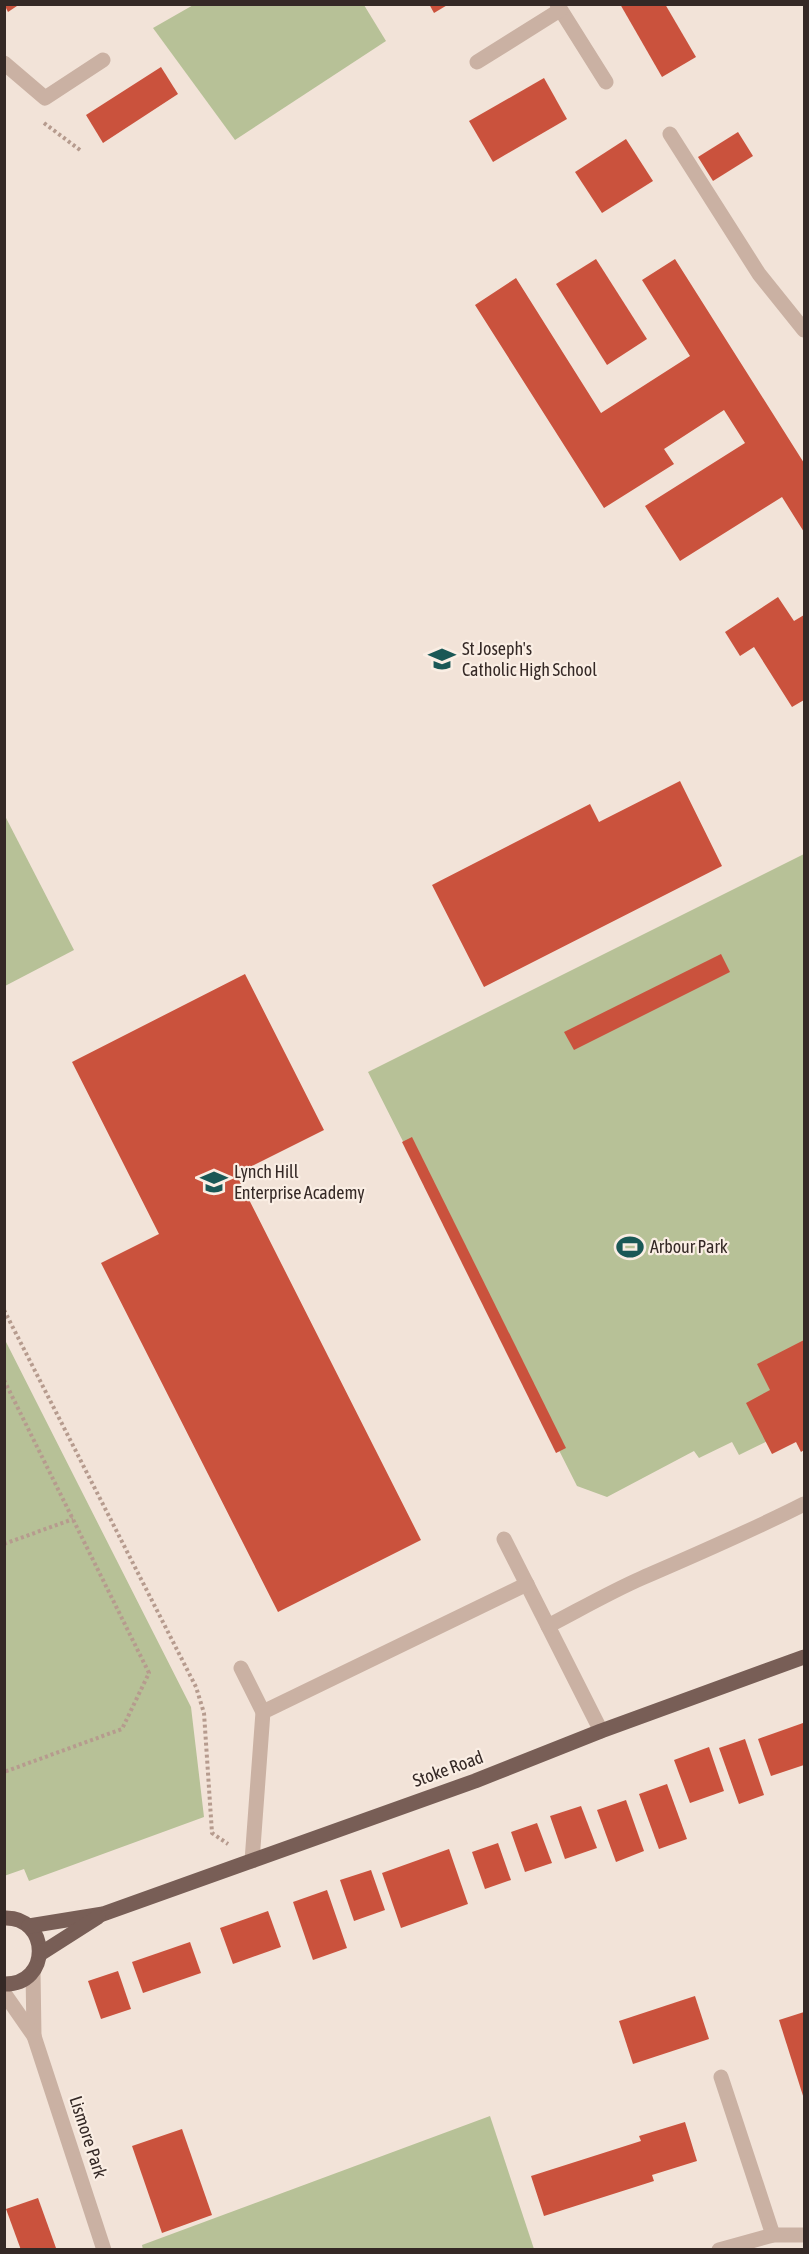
<svg xmlns="http://www.w3.org/2000/svg" width="809" height="2254" viewBox="0 0 809 2254" font-family="'Asap Condensed',sans-serif">
<style>
.green{fill:#b7c197}
.building{fill:#ca523d}
.lines{fill:none;stroke-linecap:round;stroke-linejoin:round}
.path{stroke:#b69b8e;stroke-width:4;stroke-dasharray:3 3;stroke-linecap:butt}
.minor{stroke:#cab1a3;stroke-width:15}
.major{stroke:#785e56;stroke-width:15}
.labels{text-anchor:middle;stroke-width:4.5;stroke-linejoin:round;paint-order:stroke}
.poi-label{font-size:18px;fill:#352926;stroke:#faeee4;text-anchor:start}
.street-label{font-size:18px;fill:#352926;stroke:#faeee4}
</style>
<rect width="100%" height="100%" fill="#f2e3d8"/>
<g class="green">
<polygon points="195,4 364,5 386,41 235,140 153,28"/>
<polygon points="4,814 74,950 5,986 4,986"/>
<polygon points="804,854 804,1423 739,1455 732,1442 699,1458 694,1451 607,1497 577,1486 368,1072"/>
<polygon points="4,1338 191,1707 204,1817 29,1881 24,1869 4,1876"/>
<polygon points="490,2116 534,2249 143,2250 142,2245"/>
</g>
<g class="building">
<polygon points="4,4 20,4 8,12"/>
<polygon points="429,4 449,4 434,13"/>
<polygon points="620,4 665,4 696,57 662,77"/>
<polygon points="161,67 178,94 103,143 86,115"/>
<polygon points="544,78 567,119 493,162 469,121"/>
<polygon points="738,132 753,156 713,181 698,157"/>
<polygon points="626,139 653,181 602,213 575,172"/>
<polygon points="596,259 647,339 607,365 556,284"/>
<polygon points="675,259 804,463 804,532 782,497 680,561 645,506 745,443 724,410 664,449 674,464 604,508 475,305 516,278 601,413 690,356 642,280"/>
<polygon points="778,597 794,621 804,615 804,700 792,707 754,647 740,656 725,632"/>
<polygon points="680,781 722,866 484,987 432,885 590,804 599,822"/>
<polygon points="721,954 730,972 574,1050 564,1032"/>
<polygon points="245,974 324,1130 236,1174 421,1540 278,1612 101,1263 159,1234 72,1062"/>
<polygon points="412,1137 566,1448 556,1453 402,1142"/>
<polygon points="804,1340 804,1450 801,1452 796,1442 772,1454 746,1403 770,1390 757,1364"/>
<polygon points="803,1723 804,1765 771,1776 758,1739"/>
<polygon points="745,1739 764,1795 739,1804 719,1748"/>
<polygon points="709,1747 724,1791 690,1803 674,1760"/>
<polygon points="667,1784 687,1839 659,1849 639,1794"/>
<polygon points="626,1800 644,1851 616,1862 597,1810"/>
<polygon points="581,1806 597,1848 565,1859 550,1816"/>
<polygon points="537,1823 552,1863 525,1872 511,1832"/>
<polygon points="498,1843 511,1880 485,1889 472,1852"/>
<polygon points="449,1849 468,1904 401,1928 382,1873"/>
<polygon points="371,1870 385,1910 354,1921 340,1880"/>
<polygon points="327,1890 347,1948 313,1960 293,1902"/>
<polygon points="268,1911 281,1947 233,1964 220,1928"/>
<polygon points="190,1942 201,1973 143,1993 132,1962"/>
<polygon points="118,1971 131,2009 101,2019 88,1981"/>
<polygon points="695,1996 709,2039 633,2064 619,2021"/>
<polygon points="804,2012 804,2099 779,2020"/>
<polygon points="685,2122 697,2161 652,2175 654,2181 544,2216 531,2176 641,2141 639,2136"/>
<polygon points="182,2129 212,2215 162,2233 132,2146"/>
<polygon points="38,2198 56,2248 21,2250 6,2209"/>
</g>
<g class="lines">
<g class="path">
<polyline points="44,123 80,150"/>
<polyline points="4,1310 196,1687 204,1713 212,1833 228,1844"/>
<polyline points="4,1380 149,1673 122,1729 4,1772"/>
<polyline points="4,1544 73,1519"/>
</g>
<g class="minor">
<polyline points="557,4 606,82"/>
<polyline points="477,62 560,10"/>
<polyline points="4,63 45,98 103,60"/>
<polyline points="670,134 759,274 804,330"/>
<polyline points="504,1539 601,1731"/>
<path d="M 548,1626 C 579,1610 610,1592 642,1578 C 697,1554 751,1531 804,1504"/>
<polyline points="241,1668 263,1712"/>
<polyline points="252,1861 263,1712 527,1584"/>
<polyline points="33,1971 34,2036"/>
<polyline points="4,1993 34,2036 104,2250"/>
<polyline points="721,2077 773,2235"/>
<polyline points="719,2250 773,2235 804,2235"/>
</g>
<g class="major">
<path d="M 4,1918 C 50,1916 52,1985 4,1984"/>
<polyline points="29,1926 103,1914 475,1781 601,1731 804,1657"/>
<polyline points="40,1954 98,1917"/>
</g>
</g>
<defs>
<symbol id="school-bare" viewBox="-9 -9 18 18"><path d="M0-5L7-2L0 1L-7-2ZM-4 1L0 2.5L4 1V4Q0 6-4 4Z" fill="#1a5856" stroke="#faeee4" stroke-width="2.5" paint-order="stroke"/></symbol>
<symbol id="stadium-bare" viewBox="-9 -9 18 18"><path d="M0-5a6.5 5 0 1 0 0 10a6.5 5 0 1 0 0-10ZM-3.5-1.8h7v3.6h-7Z" fill="#1a5856" stroke="#faeee4" stroke-width="2.5" paint-order="stroke"/></symbol>
</defs>
<g fill-rule="evenodd">
<use href="#school-bare" x="423" y="640" width="38" height="38"/>
<use href="#school-bare" x="195" y="1163" width="38" height="38"/>
<use href="#stadium-bare" x="611" y="1228" width="38" height="38"/>
</g>
<g class="labels">
<g class="poi-label">
<text x="462" y="655">St Joseph's<tspan x="462" dy="21">Catholic High School</tspan></text>
<text x="234" y="1178">Lynch Hill<tspan x="234" dy="21">Enterprise Academy</tspan></text>
<text x="650" y="1253">Arbour Park</text>
</g>
<g class="street-label">
<text transform="translate(448 1769) rotate(-20)" y="6">Stoke Road</text>
<text transform="translate(88 2137) rotate(72)" y="6">Lismore Park</text>
</g>
</g>
<rect width="809" height="2254" fill="none" stroke="#352926" stroke-width="12"/>
</svg>
